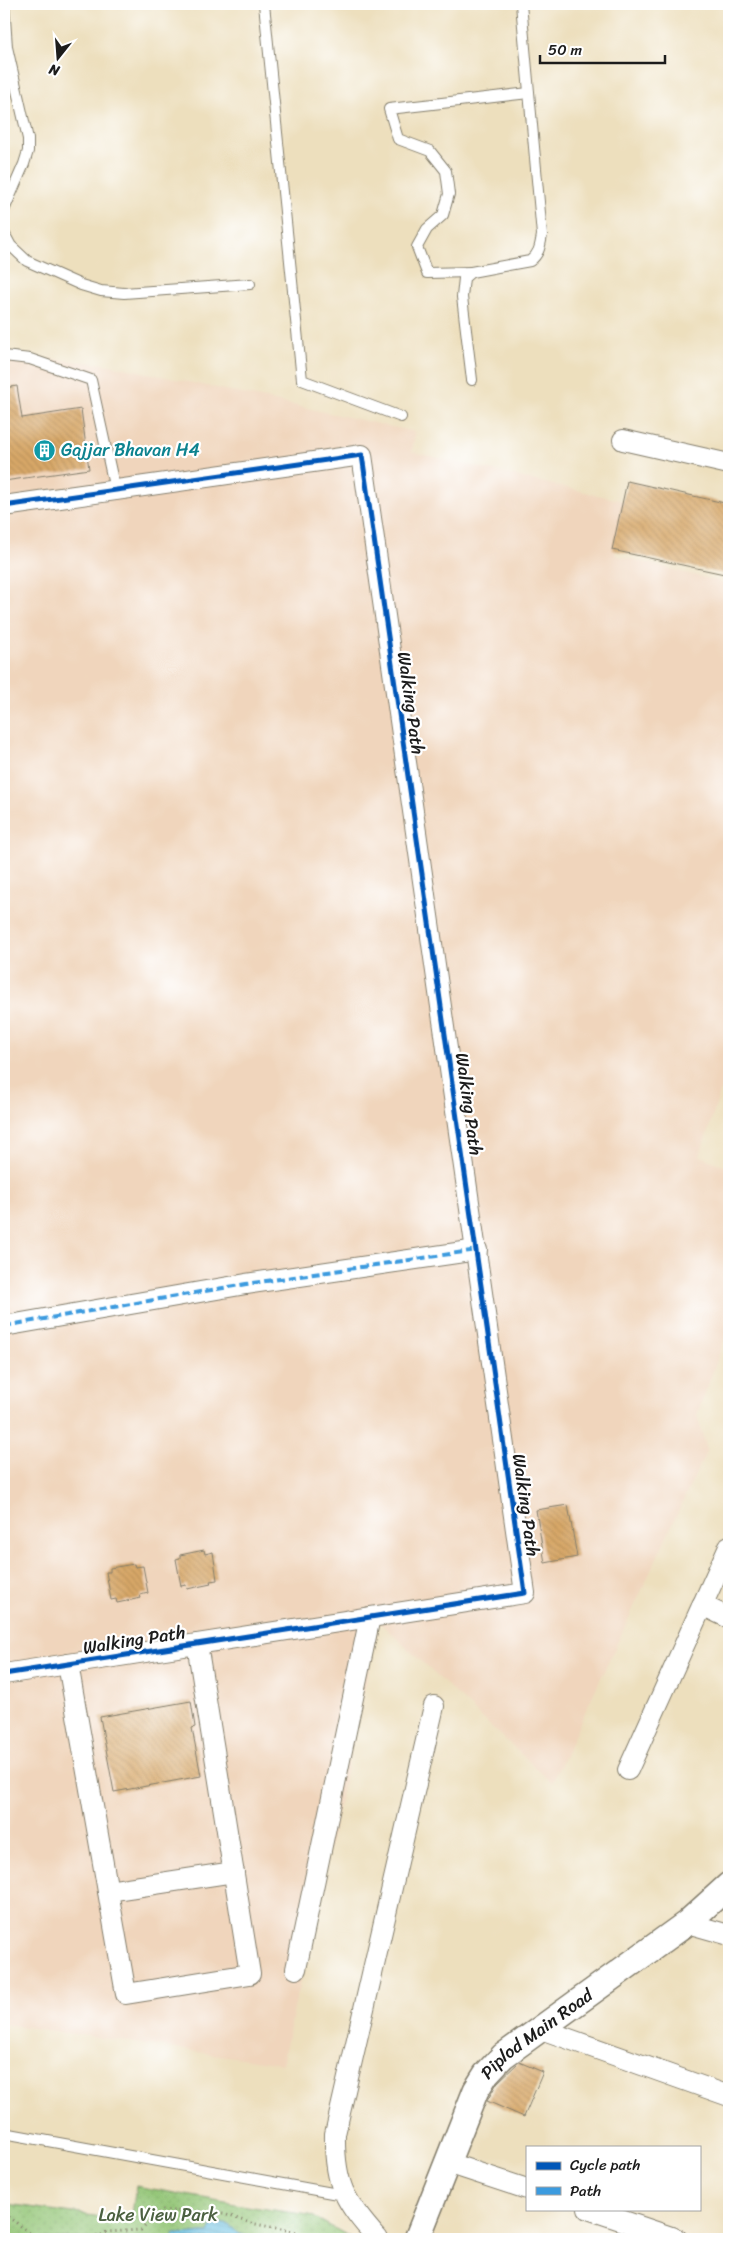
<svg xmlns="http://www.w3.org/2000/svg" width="733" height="2243" viewBox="0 0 733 2243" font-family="Sriracha,sans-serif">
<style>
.built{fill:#f0d5bc}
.green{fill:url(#green-dots);stroke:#577048}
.water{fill:url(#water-rules);stroke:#3f6c7e}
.building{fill:url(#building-back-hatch)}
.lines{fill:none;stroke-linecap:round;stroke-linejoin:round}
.service-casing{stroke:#847e6c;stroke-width:12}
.minor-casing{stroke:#847e6c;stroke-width:22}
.tertiary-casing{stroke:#847e6c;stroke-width:28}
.path{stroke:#847e6c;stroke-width:3;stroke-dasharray:1 4;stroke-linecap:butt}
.service{stroke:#fff;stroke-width:10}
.minor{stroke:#fff;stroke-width:20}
.tertiary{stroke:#fff;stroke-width:25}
.quiet{stroke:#3c9bdf;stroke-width:4;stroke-dasharray:8 4;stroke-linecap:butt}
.cycleway-casing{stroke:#fff;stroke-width:8}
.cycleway{stroke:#0057b8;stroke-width:5}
.labels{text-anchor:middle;stroke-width:4.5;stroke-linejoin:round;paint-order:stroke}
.culture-label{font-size:18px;fill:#0d838f;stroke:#fff;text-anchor:start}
.street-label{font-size:18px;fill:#1c1c1c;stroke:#fff}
.park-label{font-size:18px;fill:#4b6040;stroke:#fff}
</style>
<defs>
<pattern id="green-dots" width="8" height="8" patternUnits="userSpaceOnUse" patternTransform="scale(1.25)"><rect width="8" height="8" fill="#92c575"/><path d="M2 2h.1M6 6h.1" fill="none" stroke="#7da965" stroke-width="1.8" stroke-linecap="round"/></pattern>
<pattern id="water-rules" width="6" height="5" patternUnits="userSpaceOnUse" patternTransform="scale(1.25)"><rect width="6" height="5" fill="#62bde0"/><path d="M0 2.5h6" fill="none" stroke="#54a2c0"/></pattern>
<pattern id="building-back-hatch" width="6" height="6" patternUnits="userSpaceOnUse" patternTransform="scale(1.25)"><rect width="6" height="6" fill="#d7a767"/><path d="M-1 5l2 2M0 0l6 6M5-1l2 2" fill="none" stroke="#b88f59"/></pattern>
</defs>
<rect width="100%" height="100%" fill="#fff"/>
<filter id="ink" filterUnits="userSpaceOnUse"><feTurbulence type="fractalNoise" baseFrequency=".02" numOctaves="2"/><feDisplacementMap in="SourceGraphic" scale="10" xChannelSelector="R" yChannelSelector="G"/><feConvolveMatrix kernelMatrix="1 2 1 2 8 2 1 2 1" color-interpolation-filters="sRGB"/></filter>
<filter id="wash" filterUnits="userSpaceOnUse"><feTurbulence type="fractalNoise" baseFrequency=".0096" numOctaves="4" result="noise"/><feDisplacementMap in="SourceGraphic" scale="20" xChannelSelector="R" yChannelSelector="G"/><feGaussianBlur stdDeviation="1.12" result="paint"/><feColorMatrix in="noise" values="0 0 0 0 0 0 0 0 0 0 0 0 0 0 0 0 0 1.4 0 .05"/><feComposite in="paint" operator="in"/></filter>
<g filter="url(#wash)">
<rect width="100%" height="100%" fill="#eddfbd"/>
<polygon class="built" points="4,354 111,365 415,432 412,452 623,501 615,555 729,584 729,1064 700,1156 729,1168 729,1328 697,1415 707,1450 552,1783 379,1622 282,2064 4,2024"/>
<polygon class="green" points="136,2186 253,2207 310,2215 354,2239 4,2239 4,2222 9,2220 8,2204 131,2221"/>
<path class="water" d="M 214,2222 L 229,2225 L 240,2234 L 257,2239 L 172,2239 L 174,2233 C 189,2237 194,2232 209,2233 Z"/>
<g id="blocks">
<g class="building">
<polygon points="17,386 22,418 81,409 89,469 4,481 4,388"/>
<polygon points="627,481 729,504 729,575 612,550"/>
<polygon points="568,1505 577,1557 545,1563 536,1510"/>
<polygon points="204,1550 205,1554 213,1552 217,1580 210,1581 211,1584 187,1589 186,1585 181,1586 176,1559 180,1558 180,1555"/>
<polygon points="134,1564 135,1567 143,1566 148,1593 140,1595 141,1598 117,1603 116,1599 111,1600 106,1572 110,1572 110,1568"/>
<polygon points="191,1701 195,1727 192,1728 201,1776 114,1792 100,1717"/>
<polygon points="519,2062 543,2072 524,2117 487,2101 497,2083"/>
</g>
</g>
</g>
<g filter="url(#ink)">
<use href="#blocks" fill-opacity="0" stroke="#847e6c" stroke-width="1"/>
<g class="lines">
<defs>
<g id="service">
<polyline points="264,4 302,380 401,417"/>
<polyline points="4,210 24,164 28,151 28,139 7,47 4,4"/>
<polyline points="4,233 11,246 27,261 81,285 101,291 124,293 250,284"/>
<polyline points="471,272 427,273 417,247 427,229 443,215 449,194 446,171 430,151 398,139 389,109 529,93"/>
<polyline points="4,356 30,359 91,380 115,490"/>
<path d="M 472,380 L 462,297 L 464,278 L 471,272 L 530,261 C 539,254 540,247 542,235 L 521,4"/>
<polyline points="4,2133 343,2195"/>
</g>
<g id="minor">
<polyline points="623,440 729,464"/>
<polyline points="4,506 362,455 525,1593 4,1674"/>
<polyline points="4,1326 246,1284 477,1250"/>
<polyline points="702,1605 729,1618"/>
<polyline points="68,1664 126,1994 250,1974 197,1644"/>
<polyline points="628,1770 729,1546"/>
<polyline points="108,1891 234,1872"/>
<polyline points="687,1923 729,1935"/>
<polyline points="296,1969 370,1617"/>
<polyline points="541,2029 729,2096"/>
<polyline points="448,2163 527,2189"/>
<polyline points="588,2209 677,2239"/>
<path d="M 378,2239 C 345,2202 334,2185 335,2134 L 434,1706"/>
</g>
<g id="tertiary">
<path id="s1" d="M 417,2239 L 476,2090 L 486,2074 L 503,2056 L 687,1923 L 729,1885"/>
</g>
</defs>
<use href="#service" class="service-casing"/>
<use href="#minor" class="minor-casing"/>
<use href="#tertiary" class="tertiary-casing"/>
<g class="path">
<polyline points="4,2214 29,2232 35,2239"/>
<polyline points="92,2239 107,2232 141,2230 162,2210 224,2214 250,2223 297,2232 307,2239"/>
</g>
<use href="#service" class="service"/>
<use href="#minor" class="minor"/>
<use href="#tertiary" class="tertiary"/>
<polyline class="quiet" points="4,1326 246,1284 477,1250"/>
<defs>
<polyline id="cycleway" points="4,506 362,455 525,1593 4,1674"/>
</defs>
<use href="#cycleway" class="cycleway-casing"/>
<use href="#cycleway" class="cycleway"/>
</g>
</g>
<defs>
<symbol id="building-disc" viewBox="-11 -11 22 22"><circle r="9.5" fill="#0f9aa8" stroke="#fff"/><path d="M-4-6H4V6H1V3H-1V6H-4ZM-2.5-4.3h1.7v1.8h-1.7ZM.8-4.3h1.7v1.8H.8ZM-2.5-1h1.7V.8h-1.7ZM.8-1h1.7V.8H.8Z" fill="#fff"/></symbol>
</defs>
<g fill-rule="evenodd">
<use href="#building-disc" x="32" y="438" width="25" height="25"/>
</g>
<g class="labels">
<g class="culture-label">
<text x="61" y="456">Gajjar Bhavan H4</text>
</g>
<g class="street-label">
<text transform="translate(411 703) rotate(82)" y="6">Walking Path</text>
<text transform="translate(469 1104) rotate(82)" y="6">Walking Path</text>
<text transform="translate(526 1505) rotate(82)" y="6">Walking Path</text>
<text transform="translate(134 1640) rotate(-9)" y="6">Walking Path</text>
<text dy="6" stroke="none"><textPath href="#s1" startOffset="244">Piplod Main Road</textPath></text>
</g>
<g class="park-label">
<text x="158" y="2221">Lake View Park</text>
</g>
</g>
<rect width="733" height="2243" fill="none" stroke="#fff" stroke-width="20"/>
<rect x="526" y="2146" width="175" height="65" fill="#ffffff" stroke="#a4a4a4"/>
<rect x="536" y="2162" width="25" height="8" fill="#0057b8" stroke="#a4a4a4"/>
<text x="570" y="2170" font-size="15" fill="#1c1c1c">Cycle path</text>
<rect x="536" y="2187" width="25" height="8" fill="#3c9bdf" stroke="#a4a4a4"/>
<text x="570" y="2196" font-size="15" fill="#1c1c1c">Path</text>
<g transform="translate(58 58) rotate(197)" stroke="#ffffff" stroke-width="4" paint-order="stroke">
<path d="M0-4L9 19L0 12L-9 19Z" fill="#1c1c1c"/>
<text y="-8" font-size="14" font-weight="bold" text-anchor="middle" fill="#1c1c1c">N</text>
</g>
<path d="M540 55v8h125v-8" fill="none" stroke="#1c1c1c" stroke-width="2.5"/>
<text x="548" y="55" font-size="15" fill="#1c1c1c" stroke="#ffffff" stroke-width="4" paint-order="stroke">50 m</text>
</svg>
